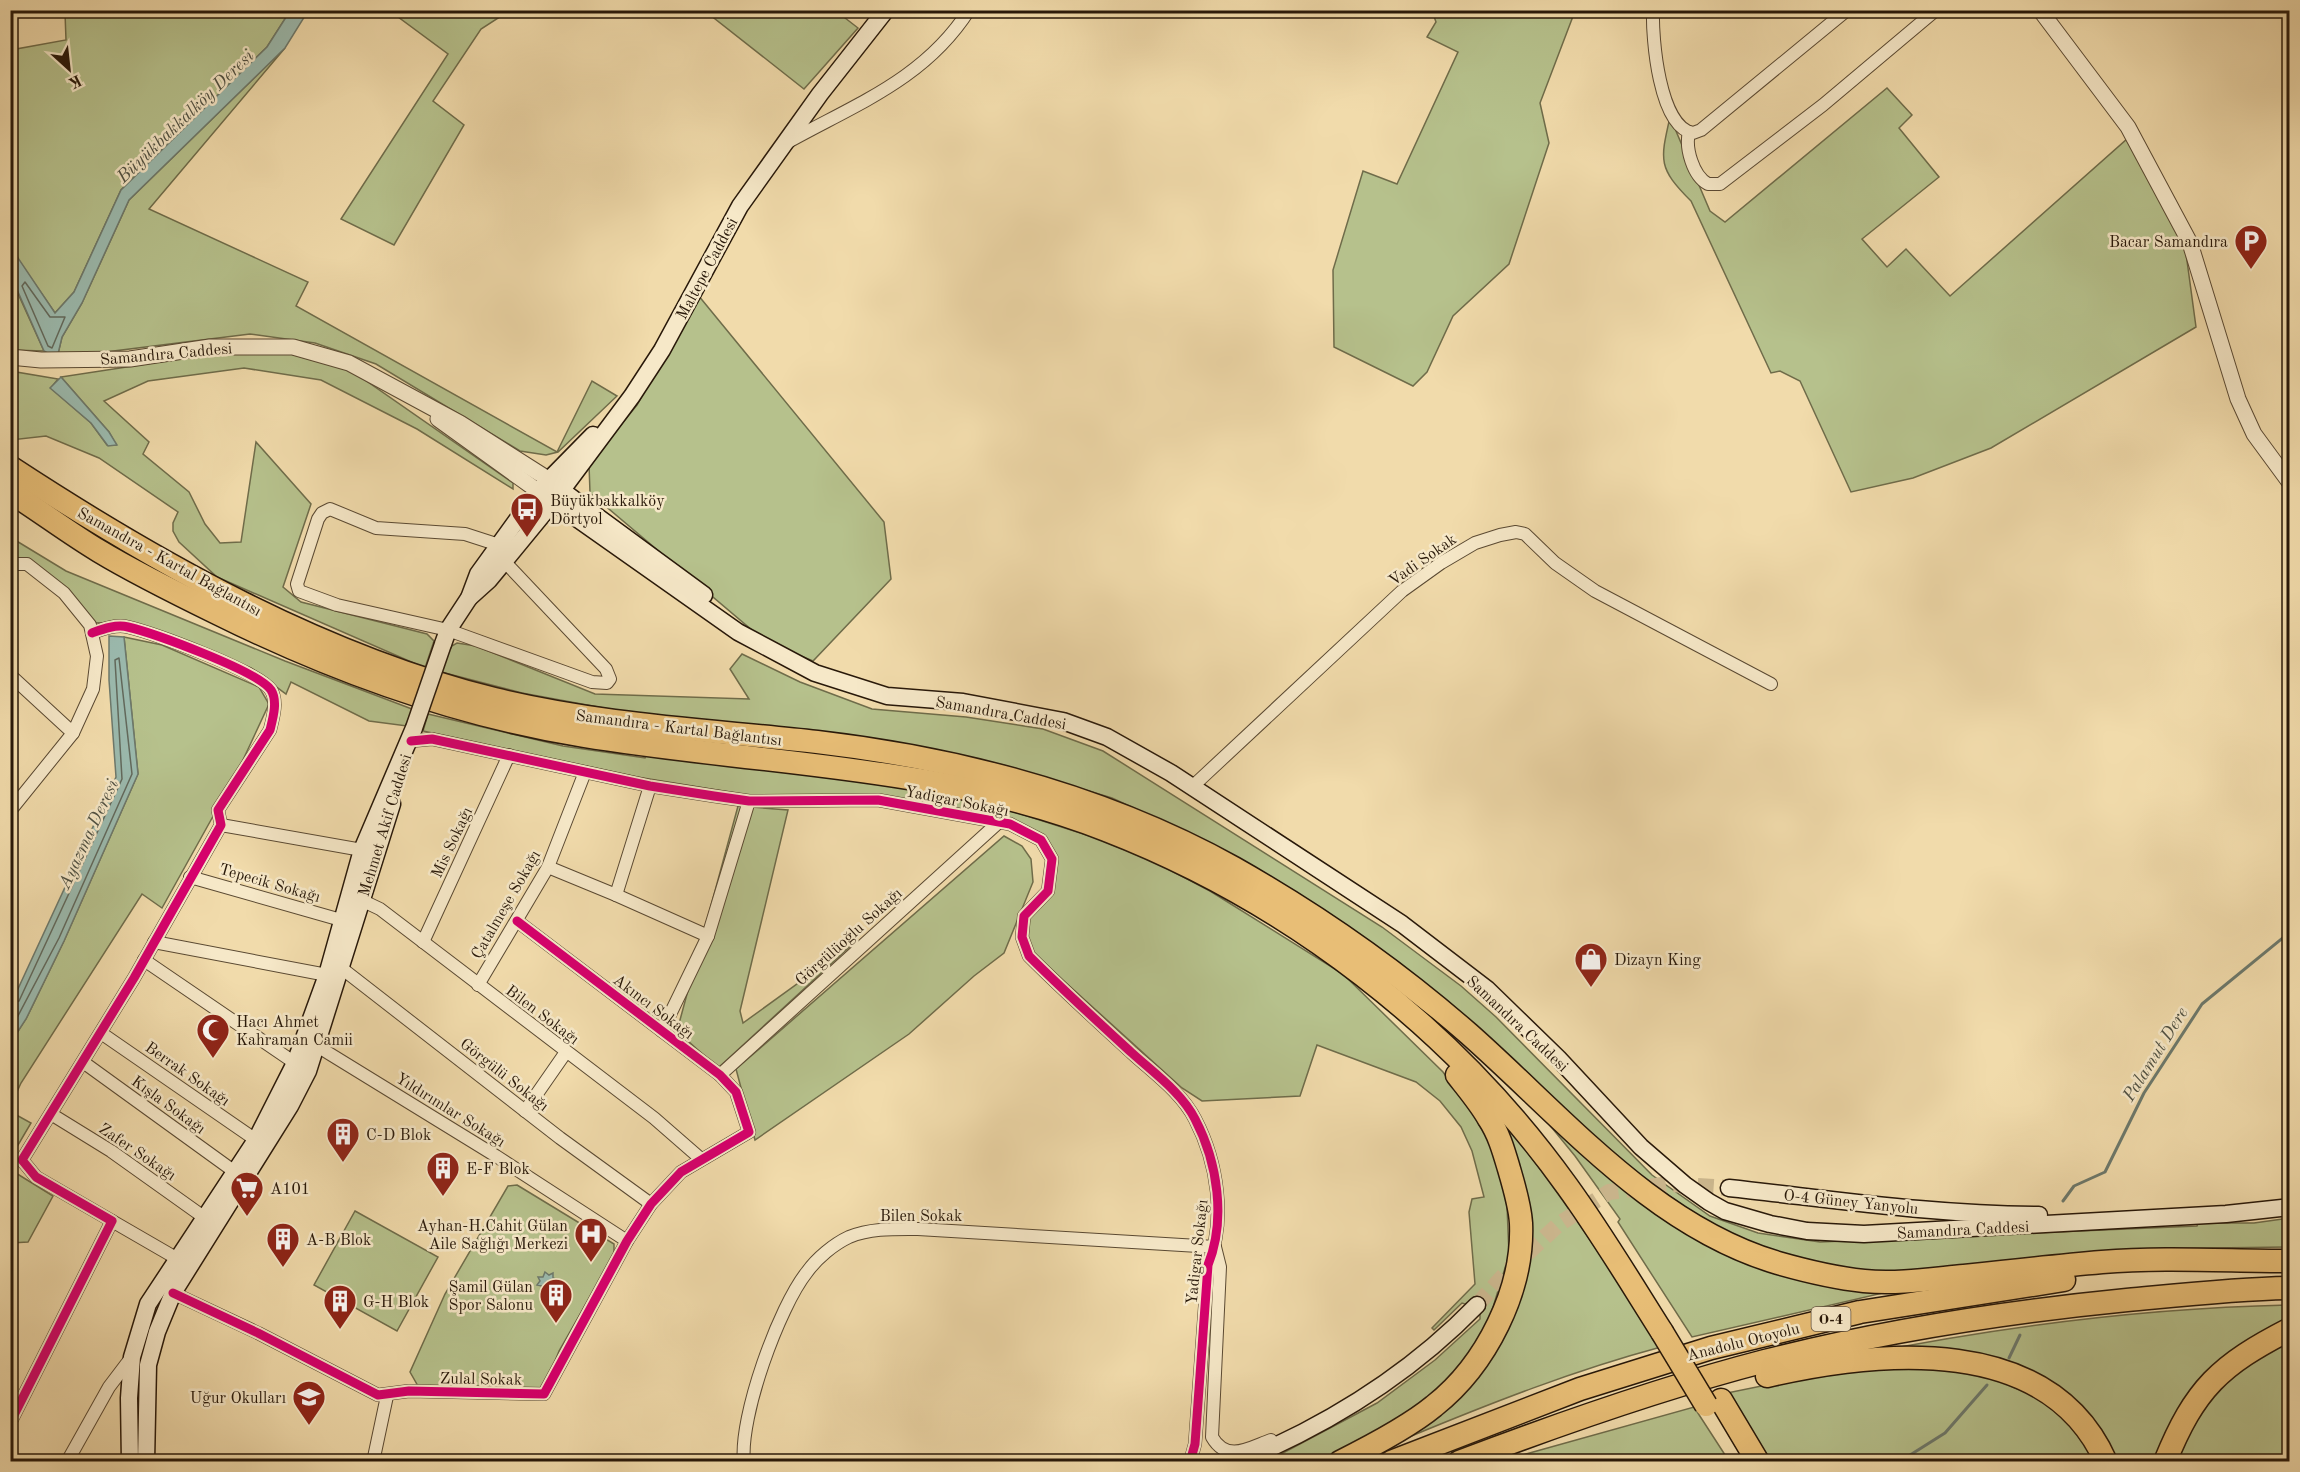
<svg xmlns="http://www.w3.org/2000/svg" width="2300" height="1472" viewBox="0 0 2300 1472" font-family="'Old Standard TT',serif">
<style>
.green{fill:#b6c18c;stroke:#6f6c4a;stroke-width:1.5}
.water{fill:#9bbaae;stroke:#6d796c;stroke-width:1.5}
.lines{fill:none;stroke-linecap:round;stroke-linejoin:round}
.shore{stroke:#62695c;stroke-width:1.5}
.stream{stroke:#6d796c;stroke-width:3}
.secondary-tunnel{stroke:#c9b48b;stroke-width:16;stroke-dasharray:16 8;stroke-linecap:butt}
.minor-casing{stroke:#5a4932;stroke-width:14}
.tertiary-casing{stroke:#5a4932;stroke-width:17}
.secondary-casing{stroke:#281809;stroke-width:19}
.motorway-casing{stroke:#281809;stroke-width:25}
.minor{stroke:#f6e8c8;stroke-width:12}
.tertiary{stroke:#f6e8c8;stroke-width:15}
.secondary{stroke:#f6e8c8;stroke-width:16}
.motorway{stroke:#e8be76;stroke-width:22}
.secondary-bridge-casing{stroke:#281809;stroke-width:19;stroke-linecap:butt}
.motorway-bridge-casing{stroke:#281809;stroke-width:25;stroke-linecap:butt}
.secondary-bridge{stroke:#f6e8c8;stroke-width:16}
.motorway-bridge{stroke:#e8be76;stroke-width:22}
.cycleway-casing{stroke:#f6e8c8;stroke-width:13}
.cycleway{stroke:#d6006c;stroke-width:9}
.labels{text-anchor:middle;stroke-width:5;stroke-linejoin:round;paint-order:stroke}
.shield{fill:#f6e8c8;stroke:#665642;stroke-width:1.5}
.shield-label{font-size:15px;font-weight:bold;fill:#281809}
.poi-label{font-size:16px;fill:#281809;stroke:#f6e8c8;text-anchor:start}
.street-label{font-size:16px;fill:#281809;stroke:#f6e8c8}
.water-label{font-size:18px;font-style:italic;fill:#505143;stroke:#f6e8c8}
</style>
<rect width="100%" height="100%" fill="#f1dbab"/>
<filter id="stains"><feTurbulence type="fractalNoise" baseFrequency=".00333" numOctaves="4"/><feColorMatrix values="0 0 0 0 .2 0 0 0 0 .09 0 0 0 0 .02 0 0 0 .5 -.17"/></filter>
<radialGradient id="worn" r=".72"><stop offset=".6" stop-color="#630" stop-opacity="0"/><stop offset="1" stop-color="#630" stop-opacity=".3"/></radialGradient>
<g class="green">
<polygon points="390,11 509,11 481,29 433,101 464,125 394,245 341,219 448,54"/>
<polygon points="705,11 836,11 858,28 804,89"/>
<polygon points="1432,11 1575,11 1540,103 1549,143 1509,264 1453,316 1427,372 1413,386 1334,347 1333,270 1363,171 1397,184 1458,52 1427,37 1436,22"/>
<polygon points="49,12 290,11 267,47 121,190 74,292 55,313 17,258 11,239 11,50 66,40 65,13"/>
<polygon points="285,48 149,209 308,282 296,306 557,452 592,381 617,396 558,452 546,455 520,451 376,364 315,343 250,334 57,358 62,337 82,303 129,200"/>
<path d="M 1887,88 L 1912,115 L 1899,128 L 1939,177 L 1862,239 L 1887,267 L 1906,249 L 1950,296 L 2127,139 L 2185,246 L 2196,327 L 1991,448 L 1913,478 L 1851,492 L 1800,381 L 1780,371 L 1771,373 L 1691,201 C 1658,168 1660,161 1670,117 L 1710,211 L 1725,222 Z"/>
<polygon points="10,276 44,351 11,350"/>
<polygon points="698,295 884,522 891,579 813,661 765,641 590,493 589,464 637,405"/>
<polygon points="238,350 287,353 352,371 513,483 513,489 417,429 321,380 244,368 148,381 104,401 149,442 143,454 189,492 205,524 220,543 241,542 256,442 311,504 283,587 301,602 427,634 434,641 425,668 217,577 179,542 173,531 173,523 178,512 99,458 46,436 11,440 10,371 58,379 51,388 91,423 107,445 116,445 109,432 61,377"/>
<polygon points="10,537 66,571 285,661 412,709 407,726 369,721 291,682 286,694 251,668 131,622 93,623 27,558 11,558"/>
<polygon points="124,637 162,645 259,687 269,704 236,775 162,908 142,894 21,1083 11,1105 11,1042 26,1019 64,941 138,774"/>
<polygon points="457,643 476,646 595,694 749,699 730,669 742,654 800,682 872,709 966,717 1043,729 1103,751 1382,927 1461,986 1496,1017 1652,1175 1710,1216 1758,1233 1820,1242 2197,1226 2198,1223 2254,1223 2289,1218 2289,1247 2133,1249 1920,1274 1836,1270 1728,1237 1630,1168 1542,1089 1177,828 1112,798 1003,765 937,751 609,709 522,693 441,672 450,647"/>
<polygon points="428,714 563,746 645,758 646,755 887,783 983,802 1096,838 1155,862 1210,891 1343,974 1443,1072 1468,1106 1485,1134 1498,1162 1507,1206 1509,1255 1486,1330 1452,1379 1413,1412 1324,1461 1268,1461 1377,1403 1435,1360 1480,1319 1480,1311 1470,1302 1465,1304 1462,1303 1434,1330 1432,1328 1475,1284 1469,1212 1472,1199 1484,1197 1472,1151 1461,1127 1440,1101 1416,1082 1317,1045 1300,1096 1202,1101 1182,1088 1033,953 1026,933 1028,918 1057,860 1014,821 979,812 882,796 748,795 637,777 423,731"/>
<polygon points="738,806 788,810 740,1011 743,1023 855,942 718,1068 677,1031"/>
<polygon points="1004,836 1022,846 1031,859 1033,882 1004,953 974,976 909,1034 755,1140 736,1069"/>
<path d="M 1495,1111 C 1556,1186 1608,1266 1661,1347 C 1575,1370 1491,1403 1409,1437 L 1522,1286 Z"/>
<polygon points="11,1112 31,1123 11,1157"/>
<polygon points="1548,1123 1669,1220 1896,1290 1692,1337 1618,1222 1620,1219 1575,1156"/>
<polygon points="11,1170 53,1196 28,1242 11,1243"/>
<polygon points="517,1185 614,1244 614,1255 559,1351 544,1389 418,1386 410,1372 445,1294 508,1186"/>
<polygon points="355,1211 438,1257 397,1331 314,1285"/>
<path d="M 2289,1305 L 2289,1321 L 2273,1327 L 2157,1461 L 2112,1461 L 2052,1387 L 1864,1354 C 2005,1326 2146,1308 2289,1305 Z"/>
<path d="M 2289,1341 L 2289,1461 L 2175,1462 C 2179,1451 2182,1437 2189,1427 C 2214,1391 2249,1358 2289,1341 Z"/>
<polygon points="1903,1366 1975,1370 2054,1405 2097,1461 1765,1461 1727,1393 1810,1376"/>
<polygon points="1694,1407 1729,1461 1507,1461 1526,1454"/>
</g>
<g class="water">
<polygon points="290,11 308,11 285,48 129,200 82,303 62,337 57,358 44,351 11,276 10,239 18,258 55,313 74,292 121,190 267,47"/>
<polygon points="61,377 109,432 117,445 108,446 91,423 50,388"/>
<polygon points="109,636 124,637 138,774 64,941 26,1019 11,1042 11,1004 116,777 109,680"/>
<polygon points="545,1272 549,1275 553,1273 553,1278 559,1280 554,1283 558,1288 553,1288 550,1293 547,1289 542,1292 542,1286 537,1285 540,1281 538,1277 543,1277"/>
</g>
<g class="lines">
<g class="shore">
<polygon points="25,282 50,317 65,317 52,348 48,346 22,286"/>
<polyline points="10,1005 19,1001 122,779 115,660 119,658 132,774 59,938 10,1031"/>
</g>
<g class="stream">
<polyline points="2063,1201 2074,1186 2105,1172 2144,1093 2202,1004 2290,932"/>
<polyline points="2009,1358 2020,1335"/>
<polyline points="1899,1462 1945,1433 1987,1385"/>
</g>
<polyline class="secondary-tunnel" points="1477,1305 1508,1271 1559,1224 1609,1192 1670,1184 1729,1188"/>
<defs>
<g id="minor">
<path d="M 1653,10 C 1652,38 1659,127 1693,133 L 1701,130 L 1847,10"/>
<path d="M 1689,132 C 1685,148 1693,176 1708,184 L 1720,184 L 1823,105 L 1936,10"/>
<path d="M 788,142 C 856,104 925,79 969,10"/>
<polyline points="499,545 465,534 376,528 330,509 322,513 318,519 297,584 299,591 337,605 448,630 592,682 607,683 610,679 606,669 504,561"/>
<polyline points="10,564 27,564 64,593 90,625 97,656 93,689 73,733 10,811"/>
<polyline points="10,675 73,733"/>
<path d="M 411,741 L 432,739 L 650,786 L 714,796 L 749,801 L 878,800 L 1010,824 L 1041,840 L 1052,859 L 1048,891 L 1024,916 L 1022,937 L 1029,956 C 1063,990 1097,1021 1132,1053 C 1154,1073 1182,1093 1195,1119 C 1218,1163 1226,1220 1208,1265 L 1195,1444 L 1190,1462"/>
<polyline points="1192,787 1402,591 1441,563 1475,543 1500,535 1516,532 1525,534 1555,563 1595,591 1771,684"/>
<polyline points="221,825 362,850"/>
<polyline points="548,867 616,895 650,786"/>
<polyline points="190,877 341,920"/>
<polyline points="616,895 708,936 749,801"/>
<polyline points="361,900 380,909 654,1118 701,1159"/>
<polyline points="154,942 327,975"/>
<polyline points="423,942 509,755"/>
<polyline points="144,960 295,1063"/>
<polyline points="340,967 560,1138 651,1204"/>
<polyline points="478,985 548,867 585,772"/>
<polyline points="662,1031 708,936"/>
<polyline points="101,1033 256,1140"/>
<polyline points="317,1046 496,1156 627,1241"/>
<polyline points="83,1062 235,1172"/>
<polyline points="720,1075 999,822"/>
<polyline points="525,1111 566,1052"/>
<polyline points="51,1114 111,1151 205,1218"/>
<polyline points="112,1221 176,1258"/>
<path d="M 1215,1247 L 1220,1267 L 1212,1437 C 1227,1463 1249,1448 1271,1440"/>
<polyline points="173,1293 258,1333 378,1395 409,1391 544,1394 627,1241 651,1204 681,1172 749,1132 736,1092 720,1075 517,921"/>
<path d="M 10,1423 L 112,1221 L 36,1177 L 22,1160 L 134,978 L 221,825 L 218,810 L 270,730 C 273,718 278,701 271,690 C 258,671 153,633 128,627 C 116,624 103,629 92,633"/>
<polyline points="67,1462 109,1387 131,1358"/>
<polyline points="373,1462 387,1396"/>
<path d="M 744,1462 C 739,1417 779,1307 807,1272 C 817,1258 834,1244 849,1237 C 871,1228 895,1229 918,1229 L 1215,1247"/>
</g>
<g id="tertiary">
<polyline points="2040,10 2128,127 2190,243 2238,399 2254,434 2290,483"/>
<polyline points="10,357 41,360 130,359 210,347 293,347 349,363 460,423 548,479"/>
<polyline points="438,419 538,491"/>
</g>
<g id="secondary">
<polyline points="553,484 704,595"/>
<polyline points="538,491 738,632 815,673 887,696 963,702 1063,721 1107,737 1171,773 1402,924 1487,989 1558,1058 1641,1147 1685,1185 1709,1202 1725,1211 1770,1224 1807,1231 1864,1234 2226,1214 2290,1207"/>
<polyline points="469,598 489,580 553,502 632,396 662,350 740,206 820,94 886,10"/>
<polyline points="443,644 448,630 469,598 478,574 538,491 593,435"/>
<path d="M 1729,1188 C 1831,1199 1935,1215 2039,1215"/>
<polyline points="130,1462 129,1398 132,1357 148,1304 256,1140 295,1063 327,975 362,850 414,728"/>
<polyline points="146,1462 148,1365 157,1332 173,1293 290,1106 308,1071 392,804"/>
<path d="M 1239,1462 C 1328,1425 1410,1374 1477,1305"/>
</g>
<g id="motorway">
<path d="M 10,467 C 158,564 322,656 494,699 C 600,725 709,730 817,742 C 962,759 1106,797 1234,868 C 1317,915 1397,971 1469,1034 C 1564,1118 1653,1226 1778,1263 C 1806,1271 1836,1278 1864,1281 C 1898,1284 1931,1279 1964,1276 C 2010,1271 2056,1266 2102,1262 C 2163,1257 2227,1261 2290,1261"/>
<path d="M 10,492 C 40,511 69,533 99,551 C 137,574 178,594 219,614 C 336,672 455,715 584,736 C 761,765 937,764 1106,830 C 1289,901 1453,1027 1567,1186 C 1601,1233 1631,1283 1662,1332"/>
<path d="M 1767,1376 C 1880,1350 2049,1333 2106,1462"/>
<polyline points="1721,1400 1758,1462"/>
<path d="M 1340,1462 C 1368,1448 1411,1425 1434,1406 C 1486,1365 1524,1290 1521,1223 C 1520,1206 1514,1186 1509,1169 C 1504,1152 1499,1134 1489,1119 C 1480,1103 1468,1089 1457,1075"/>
<polyline points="1391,1462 1580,1389 1711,1348 1860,1312 2064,1280"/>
<path d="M 1459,1462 C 1559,1424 1661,1388 1765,1361 C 1883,1331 2005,1312 2127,1300 C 2181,1295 2235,1289 2290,1288"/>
<path d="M 2165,1462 C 2195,1388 2220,1365 2290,1329"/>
</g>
</defs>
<use href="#minor" class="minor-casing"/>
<use href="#tertiary" class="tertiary-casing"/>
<use href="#secondary" class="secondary-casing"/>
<use href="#motorway" class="motorway-casing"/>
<use href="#minor" class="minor"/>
<use href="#tertiary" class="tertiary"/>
<use href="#secondary" class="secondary"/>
<use href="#motorway" class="motorway"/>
<defs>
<polyline id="secondary-bridge" points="414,728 443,644"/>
<polyline id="motorway-bridge" points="1662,1332 1706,1405"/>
</defs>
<use href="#secondary-bridge" class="secondary-bridge-casing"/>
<use href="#motorway-bridge" class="motorway-bridge-casing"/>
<use href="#secondary-bridge" class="secondary-bridge"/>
<use href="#motorway-bridge" class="motorway-bridge"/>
<defs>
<g id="cycleway">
<path d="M 411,741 L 432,739 L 650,786 L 714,796 L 749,801 L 878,800 L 1010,824 L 1041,840 L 1052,859 L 1048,891 L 1024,916 L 1022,937 L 1029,956 C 1063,990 1097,1021 1132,1053 C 1154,1073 1182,1093 1195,1119 C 1218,1163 1226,1220 1208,1265 L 1195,1444 L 1190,1462"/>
<polyline points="173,1293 258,1333 378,1395 409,1391 544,1394 627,1241 651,1204 681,1172 749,1132 736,1092 720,1075 517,921"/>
<path d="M 10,1423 L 112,1221 L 36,1177 L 22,1160 L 134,978 L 221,825 L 218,810 L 270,730 C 273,718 278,701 271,690 C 258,671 153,633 128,627 C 116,624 103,629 92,633"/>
</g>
</defs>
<use href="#cycleway" class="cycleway-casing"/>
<use href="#cycleway" class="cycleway"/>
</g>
<defs>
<symbol id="parking-pin" viewBox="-11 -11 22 30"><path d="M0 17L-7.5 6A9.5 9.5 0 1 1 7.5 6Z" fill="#8f2418" stroke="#f6e8c8"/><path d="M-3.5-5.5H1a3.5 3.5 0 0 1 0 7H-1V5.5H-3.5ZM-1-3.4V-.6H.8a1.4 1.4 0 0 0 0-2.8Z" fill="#fff"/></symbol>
<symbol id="bus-pin" viewBox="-11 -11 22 30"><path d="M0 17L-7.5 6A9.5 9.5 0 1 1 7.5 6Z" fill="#8f2418" stroke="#f6e8c8"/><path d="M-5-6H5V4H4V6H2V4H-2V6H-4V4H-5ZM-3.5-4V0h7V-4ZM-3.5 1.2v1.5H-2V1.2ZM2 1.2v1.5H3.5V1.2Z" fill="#fff"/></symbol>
<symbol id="shop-pin" viewBox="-11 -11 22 30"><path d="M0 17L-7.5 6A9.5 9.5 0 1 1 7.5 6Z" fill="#8f2418" stroke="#f6e8c8"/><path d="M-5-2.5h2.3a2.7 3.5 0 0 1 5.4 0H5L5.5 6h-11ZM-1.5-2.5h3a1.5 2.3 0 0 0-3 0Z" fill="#fff"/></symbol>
<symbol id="mosque-pin" viewBox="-11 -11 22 30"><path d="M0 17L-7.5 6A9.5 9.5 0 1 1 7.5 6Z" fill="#8f2418" stroke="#f6e8c8"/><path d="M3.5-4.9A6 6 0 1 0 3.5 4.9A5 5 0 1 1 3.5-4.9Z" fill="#fff"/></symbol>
<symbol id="building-pin" viewBox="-11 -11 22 30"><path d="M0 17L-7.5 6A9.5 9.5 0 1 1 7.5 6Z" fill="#8f2418" stroke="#f6e8c8"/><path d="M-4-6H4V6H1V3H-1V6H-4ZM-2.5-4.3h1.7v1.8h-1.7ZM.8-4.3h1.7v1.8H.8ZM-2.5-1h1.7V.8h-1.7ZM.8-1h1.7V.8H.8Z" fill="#fff"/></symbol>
<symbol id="supermarket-pin" viewBox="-11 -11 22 30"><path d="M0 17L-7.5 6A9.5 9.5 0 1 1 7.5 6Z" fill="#8f2418" stroke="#f6e8c8"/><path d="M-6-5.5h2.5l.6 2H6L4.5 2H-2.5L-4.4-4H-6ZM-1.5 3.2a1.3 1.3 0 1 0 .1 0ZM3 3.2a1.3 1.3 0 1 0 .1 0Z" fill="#fff"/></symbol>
<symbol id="hospital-pin" viewBox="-11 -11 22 30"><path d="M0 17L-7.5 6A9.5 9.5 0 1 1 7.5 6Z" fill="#8f2418" stroke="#f6e8c8"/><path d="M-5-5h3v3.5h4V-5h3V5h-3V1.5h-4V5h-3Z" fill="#fff"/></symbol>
<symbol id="school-pin" viewBox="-11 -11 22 30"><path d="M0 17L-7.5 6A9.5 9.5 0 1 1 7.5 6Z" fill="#8f2418" stroke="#f6e8c8"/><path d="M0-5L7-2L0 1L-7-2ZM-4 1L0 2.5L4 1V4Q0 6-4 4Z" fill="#fff"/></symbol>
</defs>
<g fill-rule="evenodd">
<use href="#parking-pin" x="2232" y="222" width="38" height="52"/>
<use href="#bus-pin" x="508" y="490" width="38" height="52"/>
<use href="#shop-pin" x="1572" y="940" width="38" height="52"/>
<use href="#mosque-pin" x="194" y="1011" width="38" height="52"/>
<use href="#building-pin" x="324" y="1115" width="38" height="52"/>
<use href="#building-pin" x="424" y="1149" width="38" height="52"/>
<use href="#supermarket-pin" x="228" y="1169" width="38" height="52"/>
<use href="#hospital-pin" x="572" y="1215" width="38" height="52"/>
<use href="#building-pin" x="264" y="1220" width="38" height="52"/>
<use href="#building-pin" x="537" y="1276" width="38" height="52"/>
<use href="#building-pin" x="321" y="1282" width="38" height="52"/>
<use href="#school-pin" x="290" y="1378" width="38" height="52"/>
</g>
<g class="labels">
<rect class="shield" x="1811.5" y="1307" width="39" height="24" rx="4.5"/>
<g class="shield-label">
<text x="1831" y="1324">O-4</text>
</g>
<g class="poi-label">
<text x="2228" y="247" text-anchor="end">Bacar Samandıra</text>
<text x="550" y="506">Büyükbakkalköy<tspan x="550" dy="18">Dörtyol</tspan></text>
<text x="1614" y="965">Dizayn King</text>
<text x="236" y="1027">Hacı Ahmet<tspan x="236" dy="18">Kahraman Camii</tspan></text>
<text x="366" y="1140">C-D Blok</text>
<text x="466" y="1174">E-F Blok</text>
<text x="270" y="1194">A101</text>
<text x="568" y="1231" text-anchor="end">Ayhan-H.Cahit Gülan<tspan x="568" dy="18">Aile Sağlığı Merkezi</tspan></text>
<text x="306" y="1245">A-B Blok</text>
<text x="533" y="1292" text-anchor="end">Şamil Gülan<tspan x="533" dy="18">Spor Salonu</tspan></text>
<text x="363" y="1307">G-H Blok</text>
<text x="286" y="1403" text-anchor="end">Uğur Okulları</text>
</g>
<g class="street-label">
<text transform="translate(706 268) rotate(-62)" y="6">Maltepe Caddesi</text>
<text transform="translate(166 353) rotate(-5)" y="6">Samandıra Caddesi</text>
<text transform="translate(1422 559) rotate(-35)" y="6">Vadi Sokak</text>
<text transform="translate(170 561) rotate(29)" y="6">Samandıra - Kartal Bağlantısı</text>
<text transform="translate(1001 712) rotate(10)" y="6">Samandıra Caddesi</text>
<text transform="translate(679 727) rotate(7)" y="6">Samandıra - Kartal Bağlantısı</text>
<text transform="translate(957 800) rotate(11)" y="6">Yadigar Sokağı</text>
<text transform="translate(384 825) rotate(-73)" y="6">Mehmet Akif Caddesi</text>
<text transform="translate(451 842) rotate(-65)" y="6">Mis Sokağı</text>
<text transform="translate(270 882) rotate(16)" y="6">Tepecik Sokağı</text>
<text transform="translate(505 904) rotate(-60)" y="6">Çatalmeşe Sokağı</text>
<text transform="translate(848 936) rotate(-42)" y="6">Görgülüoğlu Sokağı</text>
<text transform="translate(654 1006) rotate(37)" y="6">Akıncı Sokağı</text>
<text transform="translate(543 1014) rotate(37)" y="6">Bilen Sokağı</text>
<text transform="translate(1518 1023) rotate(43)" y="6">Samandıra Caddesi</text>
<text transform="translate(188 1073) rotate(35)" y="6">Berrak Sokağı</text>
<text transform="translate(505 1074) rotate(38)" y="6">Görgülü Sokağı</text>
<text transform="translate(169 1104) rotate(36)" y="6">Kışla Sokağı</text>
<text transform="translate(451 1109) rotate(32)" y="6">Yıldırımlar Sokağı</text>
<text transform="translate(138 1151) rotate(34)" y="6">Zafer Sokağı</text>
<text transform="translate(1851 1201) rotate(6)" y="6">O-4 Güney Yanyolu</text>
<text x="921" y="1221">Bilen Sokak</text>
<text transform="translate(1963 1229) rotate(-3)" y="6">Samandıra Caddesi</text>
<text transform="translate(1196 1252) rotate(-84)" y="6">Yadigar Sokağı</text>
<text transform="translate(1743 1341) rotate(-14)" y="6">Anadolu Otoyolu</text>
<text transform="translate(481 1378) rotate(1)" y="6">Zulal Sokak</text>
</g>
<g class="water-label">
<text transform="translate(185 116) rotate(-44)" y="6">Büyükbakkalköy Deresi</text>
<text transform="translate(88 834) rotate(-65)" y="6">Ayazma Deresi</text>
<text transform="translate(2155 1054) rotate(-58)" y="6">Palamut Dere</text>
</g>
</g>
<rect width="2300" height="1472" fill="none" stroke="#f1dbab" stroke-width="36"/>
<rect x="12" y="12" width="2276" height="1448" fill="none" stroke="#281809" stroke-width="3"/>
<rect x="18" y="18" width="2264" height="1436" fill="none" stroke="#281809" stroke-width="1.5"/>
<g transform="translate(69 69) rotate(153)" stroke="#f6e8c8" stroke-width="4.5" paint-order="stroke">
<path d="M0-4.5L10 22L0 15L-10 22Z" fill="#281809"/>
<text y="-9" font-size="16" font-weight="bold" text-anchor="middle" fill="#281809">K</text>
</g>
<rect width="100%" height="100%" filter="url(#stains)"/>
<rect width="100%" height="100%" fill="url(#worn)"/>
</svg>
